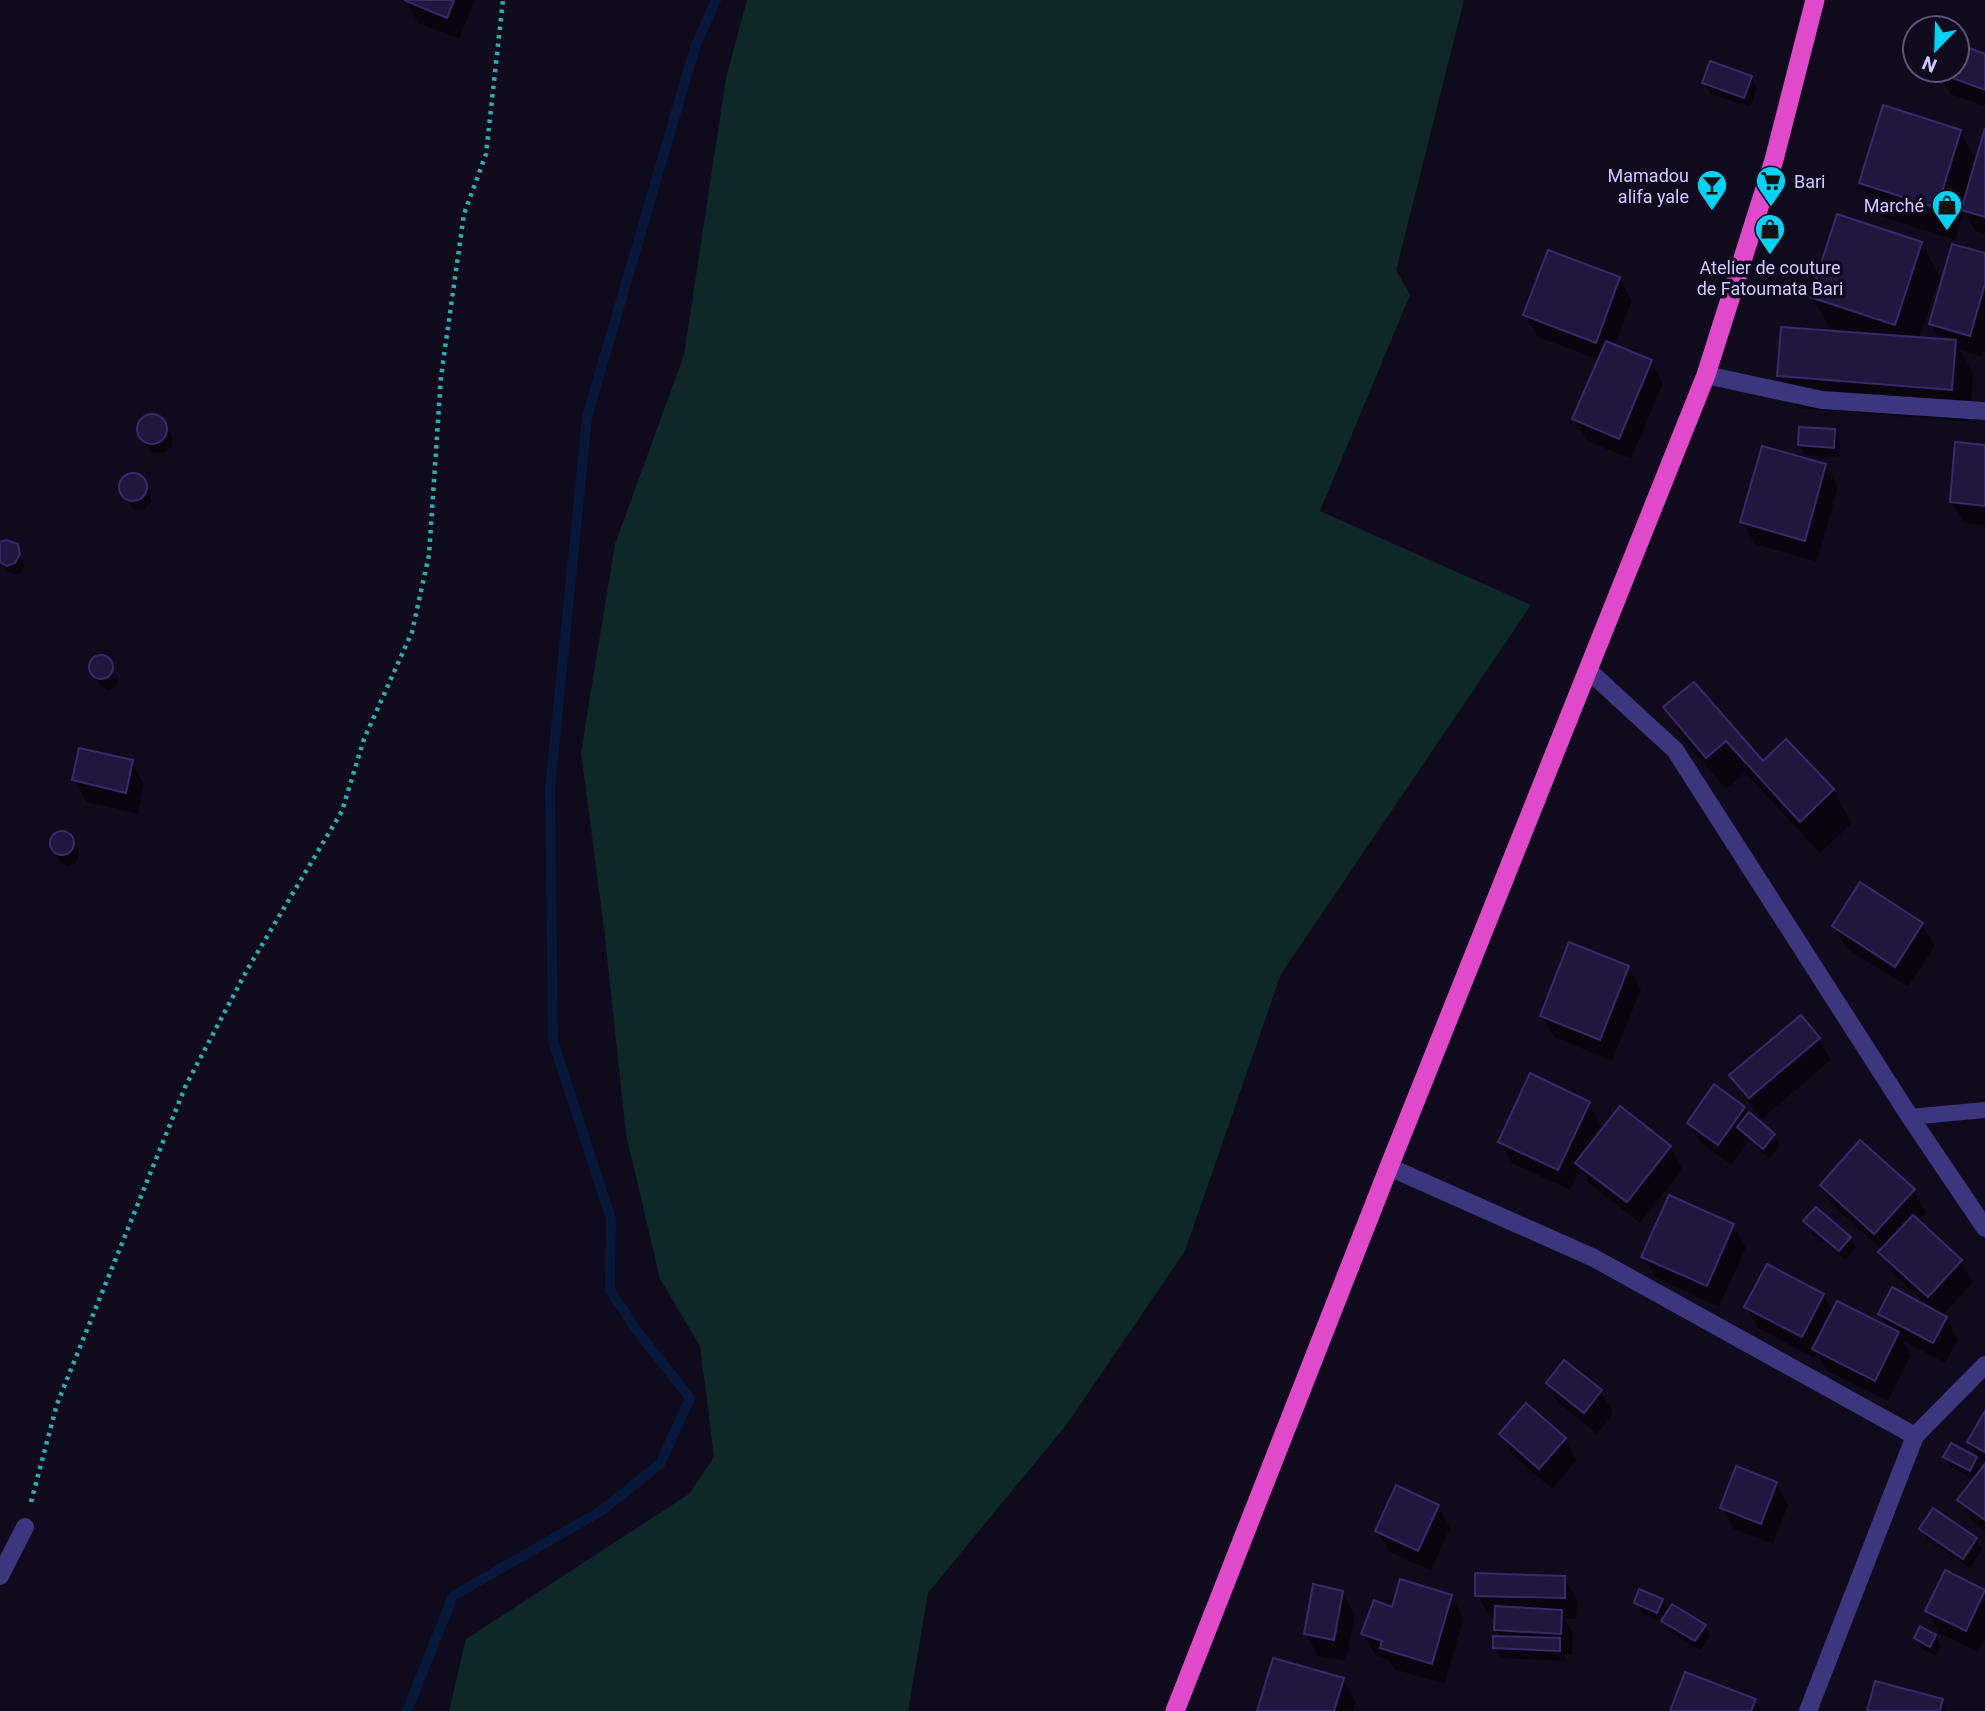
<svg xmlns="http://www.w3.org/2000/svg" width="1985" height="1711" viewBox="0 0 1985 1711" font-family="Roboto,sans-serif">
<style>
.green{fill:#0e2727}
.shadow{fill:#0007}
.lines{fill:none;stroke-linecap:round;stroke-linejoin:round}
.stream{stroke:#08183a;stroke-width:10}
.building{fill:#20173e;stroke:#38296b;stroke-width:2}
.path{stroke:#2bafac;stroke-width:4.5;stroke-dasharray:3.5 5;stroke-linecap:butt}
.service{stroke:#3b367d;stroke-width:16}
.minor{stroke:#3b367d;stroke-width:18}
.trunk{stroke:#e149cb;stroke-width:19}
.labels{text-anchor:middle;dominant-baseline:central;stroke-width:7;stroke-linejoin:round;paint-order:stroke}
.poi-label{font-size:18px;fill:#d0c8ff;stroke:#0f0b1d;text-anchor:end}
</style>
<rect width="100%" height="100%" fill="#0f0b1d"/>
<polygon class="green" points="747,0 1464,0 1396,270 1410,295 1320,511 1531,605 1281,974 1185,1251 1067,1424 928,1593 908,1711 449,1711 466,1639 689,1494 714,1457 700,1346 660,1279 626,1134 604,928 581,752 615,544 684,355 726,78"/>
<g class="shadow">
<polygon points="406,0 475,0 459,39 418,23"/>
<polygon points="1957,45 1985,56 1985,106 1950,94 1938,72 1938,70 1957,70"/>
<polygon points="1751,77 1757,88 1750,107 1710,94 1704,83"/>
<polygon points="1960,131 1977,161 1985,134 1985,234 1976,232 1964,211 1955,240 1879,216 1861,183"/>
<polygon points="1921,244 1940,276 1919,339 1941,341 1931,324 1985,255 1985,347 1982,357 1960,350 1973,374 1970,422 1798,408 1779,376 1832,332 1812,297"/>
<polygon points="1619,279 1632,301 1614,346 1651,362 1663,383 1631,459 1587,441 1574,419 1599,360 1538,337 1525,315"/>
<polygon points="147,416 158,416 172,435 172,446 164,453 150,452 140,434 139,424"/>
<polygon points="1834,431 1840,441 1839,458 1805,455 1800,445"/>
<polygon points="1985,446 1985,525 1964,523 1952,502"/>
<polygon points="1825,465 1838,487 1817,562 1755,544 1742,522"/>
<polygon points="138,475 151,494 151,502 144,510 135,510 121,492 121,482 127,476"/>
<polygon points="0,544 16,546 25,566 21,573 14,575 6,571 0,561"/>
<polygon points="100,656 110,660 114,667 111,667 114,678 117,677 116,669 116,671 118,680 115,688 108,690 100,685 93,674 90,666 93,659"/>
<polygon points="1694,684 1763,764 1786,741 1833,790 1852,823 1820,853 1745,773 1726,789 1684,740 1665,707"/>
<polygon points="131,762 144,784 138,814 86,802 74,780"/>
<polygon points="61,832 71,836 77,847 79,857 75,864 68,866 60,862 54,851 50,843 54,836"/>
<polygon points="1922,924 1935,946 1908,987 1846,948 1834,926"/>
<polygon points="1628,968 1641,989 1612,1061 1554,1037 1542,1016"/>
<polygon points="1801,1017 1819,1039 1831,1060 1762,1119 1744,1097 1731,1075"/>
<polygon points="1588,1103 1601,1125 1594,1139 1620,1109 1670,1147 1683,1169 1640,1223 1590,1184 1581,1168 1570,1190 1512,1163 1500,1142"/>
<polygon points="1744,1108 1749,1116 1774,1135 1780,1146 1769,1158 1749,1141 1731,1165 1702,1144 1689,1123"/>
<polygon points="1822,1186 1913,1190 1926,1212 1917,1222 1960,1261 1973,1282 1942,1316 1946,1318 1958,1340 1945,1363 1902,1340 1911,1355 1888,1401 1827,1371 1817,1353 1814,1358 1758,1328 1746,1307 1823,1295 1833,1312 1888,1328 1880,1313 1932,1309 1893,1274 1881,1252 1883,1250 1834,1207"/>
<polygon points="1805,1222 1850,1238 1856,1248 1845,1260 1811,1232"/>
<polygon points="1733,1226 1746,1247 1719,1307 1656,1278 1643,1257"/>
<polygon points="1548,1383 1601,1391 1613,1413 1597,1434 1560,1404"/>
<polygon points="1985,1415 1985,1466 1977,1461 1983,1470 1985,1467 1985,1531 1972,1521 1959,1500 1975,1480 1951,1467 1945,1457 1951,1445 1980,1461 1969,1442"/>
<polygon points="1501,1434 1565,1439 1577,1460 1552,1489 1514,1456"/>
<polygon points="1776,1483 1788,1505 1773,1544 1734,1529 1722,1508"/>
<polygon points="1438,1506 1450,1528 1431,1571 1390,1552 1377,1531"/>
<polygon points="1921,1529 1976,1539 1982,1549 1970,1568 1927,1540"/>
<polygon points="1946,1572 1985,1592 1985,1638 1978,1652 1939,1633 1927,1611"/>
<polygon points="1564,1578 1577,1599 1576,1619 1565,1619 1573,1633 1572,1655 1565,1654 1565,1661 1501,1658 1495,1648 1500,1638 1495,1629 1496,1617 1490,1617 1477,1595"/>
<polygon points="1342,1592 1355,1614 1346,1661 1318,1656 1306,1634"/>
<polygon points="1451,1596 1464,1618 1444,1684 1394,1669 1389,1660 1376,1656 1363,1634 1393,1609"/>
<polygon points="1662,1600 1669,1612 1704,1626 1710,1636 1701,1651 1669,1631 1664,1622 1642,1613 1636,1602"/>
<polygon points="1935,1636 1941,1646 1936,1656 1922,1649 1916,1638"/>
<polygon points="1343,1680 1356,1701 1353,1711 1259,1711"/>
<polygon points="1754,1700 1761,1711 1672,1711"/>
<polygon points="1941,1700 1948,1711 1869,1711"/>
</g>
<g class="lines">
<polyline class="stream" points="407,1711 453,1596 601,1511 660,1464 690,1398 637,1331 610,1290 611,1219 553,1041 550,789 587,417 695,47 716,0"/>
</g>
<g class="building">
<polygon points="404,0 454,0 447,18"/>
<polygon points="1957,43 1985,54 1985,90 1936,72 1937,70 1957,70"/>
<polygon points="1710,61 1752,76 1744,98 1702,83"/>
<polygon points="1883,105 1961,130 1937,208 1859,183"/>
<polygon points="1985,128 1985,217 1961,210"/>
<polygon points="1837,214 1922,242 1895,325 1810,297"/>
<polygon points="1952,244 1985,253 1985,284 1970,336 1929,324"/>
<polygon points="1548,250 1620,277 1596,343 1523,315"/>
<polygon points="1781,327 1956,340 1952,390 1777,376"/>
<polygon points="1606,341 1652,360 1619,439 1572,419"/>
<circle cx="152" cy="429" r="15"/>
<polygon points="1799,427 1835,429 1834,448 1798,445"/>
<polygon points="1955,442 1985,445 1985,506 1950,502"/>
<polygon points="1762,446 1826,464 1805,541 1740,522"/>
<circle cx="133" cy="487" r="14"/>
<polygon points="6,540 18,544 20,554 15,563 7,566 0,562 0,542"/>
<circle cx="101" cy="667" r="12"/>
<polygon points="1694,682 1763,761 1786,739 1834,789 1800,822 1726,741 1706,758 1663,707"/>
<polygon points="79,748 133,760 126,793 72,780"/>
<circle cx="62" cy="843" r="12"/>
<polygon points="1860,882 1923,923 1895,967 1832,926"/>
<polygon points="1569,942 1629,966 1600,1040 1540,1016"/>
<polygon points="1801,1015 1820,1038 1749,1098 1729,1075"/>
<polygon points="1530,1073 1590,1102 1558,1170 1498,1142"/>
<polygon points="1714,1084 1745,1107 1718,1145 1687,1123"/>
<polygon points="1620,1106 1671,1146 1627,1202 1575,1163"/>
<polygon points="1749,1112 1775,1134 1763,1149 1737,1127"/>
<polygon points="1860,1140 1915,1189 1874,1234 1820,1185"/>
<polygon points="1669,1195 1734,1224 1707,1286 1641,1257"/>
<polygon points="1816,1207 1851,1237 1839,1251 1803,1221"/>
<polygon points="1913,1215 1962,1260 1928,1297 1878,1252"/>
<polygon points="1767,1264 1824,1294 1802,1337 1744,1307"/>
<polygon points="1892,1287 1947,1317 1933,1343 1878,1314"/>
<polygon points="1837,1301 1899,1332 1875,1381 1812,1349"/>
<polygon points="1564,1360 1602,1390 1584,1413 1546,1383"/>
<polygon points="1526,1403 1566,1438 1539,1469 1499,1434"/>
<polygon points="1985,1411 1985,1452 1967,1442"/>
<polygon points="1951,1443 1977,1457 1970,1471 1943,1457"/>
<polygon points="1985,1464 1985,1520 1957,1500"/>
<polygon points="1736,1466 1777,1482 1761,1524 1720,1508"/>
<polygon points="1396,1485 1439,1505 1418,1551 1375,1531"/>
<polygon points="1933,1508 1977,1538 1963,1559 1919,1529"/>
<polygon points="1945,1570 1985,1590 1966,1631 1925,1611"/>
<polygon points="1475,1573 1565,1576 1565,1598 1475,1596"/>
<polygon points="1400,1579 1452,1595 1432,1664 1380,1648 1382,1641 1361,1634 1374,1600 1392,1607"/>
<polygon points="1313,1584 1343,1591 1334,1640 1304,1634"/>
<polygon points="1639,1589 1663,1599 1657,1613 1634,1603"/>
<polygon points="1672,1604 1706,1625 1695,1641 1661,1621"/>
<polygon points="1495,1606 1562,1610 1561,1634 1494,1630"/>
<polygon points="1920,1626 1936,1635 1930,1647 1914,1638"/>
<polygon points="1493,1636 1560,1638 1560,1651 1493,1648"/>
<polygon points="1273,1658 1344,1678 1334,1711 1257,1711"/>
<polygon points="1685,1672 1756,1699 1751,1711 1670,1711"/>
<polygon points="1875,1681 1943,1699 1940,1711 1867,1711"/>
</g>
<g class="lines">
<polyline class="path" points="31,1502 57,1404 186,1085 247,970 342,811 364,739 412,632 429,555 441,377 464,214 486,154 503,0"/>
<polyline class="service" points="1910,1117 1985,1110"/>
<g class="minor">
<polyline points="1706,375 1822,400 1985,411"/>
<polyline points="1588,670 1675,750 1910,1117 1985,1228"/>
<polyline points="1389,1167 1594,1258 1915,1436"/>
<polyline points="0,1576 25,1527"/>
<polyline points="1808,1711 1915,1436 1985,1365"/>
</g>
<polyline class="trunk" points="1175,1711 1389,1167 1706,375 1774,160 1815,0"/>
</g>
<defs>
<g id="supermarket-pin" transform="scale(1.575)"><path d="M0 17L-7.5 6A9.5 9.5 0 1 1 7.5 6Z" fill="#00d2f3" stroke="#0f0b1d"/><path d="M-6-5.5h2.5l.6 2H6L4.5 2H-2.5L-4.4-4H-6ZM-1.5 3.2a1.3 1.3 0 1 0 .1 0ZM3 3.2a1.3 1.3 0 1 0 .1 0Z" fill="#111"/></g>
<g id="bar-pin" transform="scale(1.575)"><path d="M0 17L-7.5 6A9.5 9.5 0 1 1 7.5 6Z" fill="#00d2f3" stroke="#0f0b1d"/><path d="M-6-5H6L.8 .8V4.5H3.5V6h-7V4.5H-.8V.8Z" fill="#111"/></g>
<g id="shop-pin" transform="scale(1.575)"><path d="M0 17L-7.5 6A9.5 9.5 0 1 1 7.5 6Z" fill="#00d2f3" stroke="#0f0b1d"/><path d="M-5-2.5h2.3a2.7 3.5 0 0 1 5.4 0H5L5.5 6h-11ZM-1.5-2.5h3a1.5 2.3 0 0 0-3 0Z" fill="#111"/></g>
</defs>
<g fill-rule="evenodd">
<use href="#supermarket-pin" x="1771" y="181"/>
<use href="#bar-pin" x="1712" y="185"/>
<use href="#shop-pin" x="1947" y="205"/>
<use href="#shop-pin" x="1770" y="229"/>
</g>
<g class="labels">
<g class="poi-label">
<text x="1689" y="175">Mamadou<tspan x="1689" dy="21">alifa yale</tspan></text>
<text x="1794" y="181" text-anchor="start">Bari</text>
<text x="1924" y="205">Marché</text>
<text x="1770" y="267" text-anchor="middle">Atelier de couture<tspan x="1770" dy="21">de Fatoumata Bari</tspan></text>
</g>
</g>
<g transform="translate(1936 49) rotate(203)"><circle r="33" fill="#0f0b1d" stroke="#5c5777" stroke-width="2"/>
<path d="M0-5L12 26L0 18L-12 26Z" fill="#00d2f3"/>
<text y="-10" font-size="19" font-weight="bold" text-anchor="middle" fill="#d0c8ff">N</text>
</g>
</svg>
